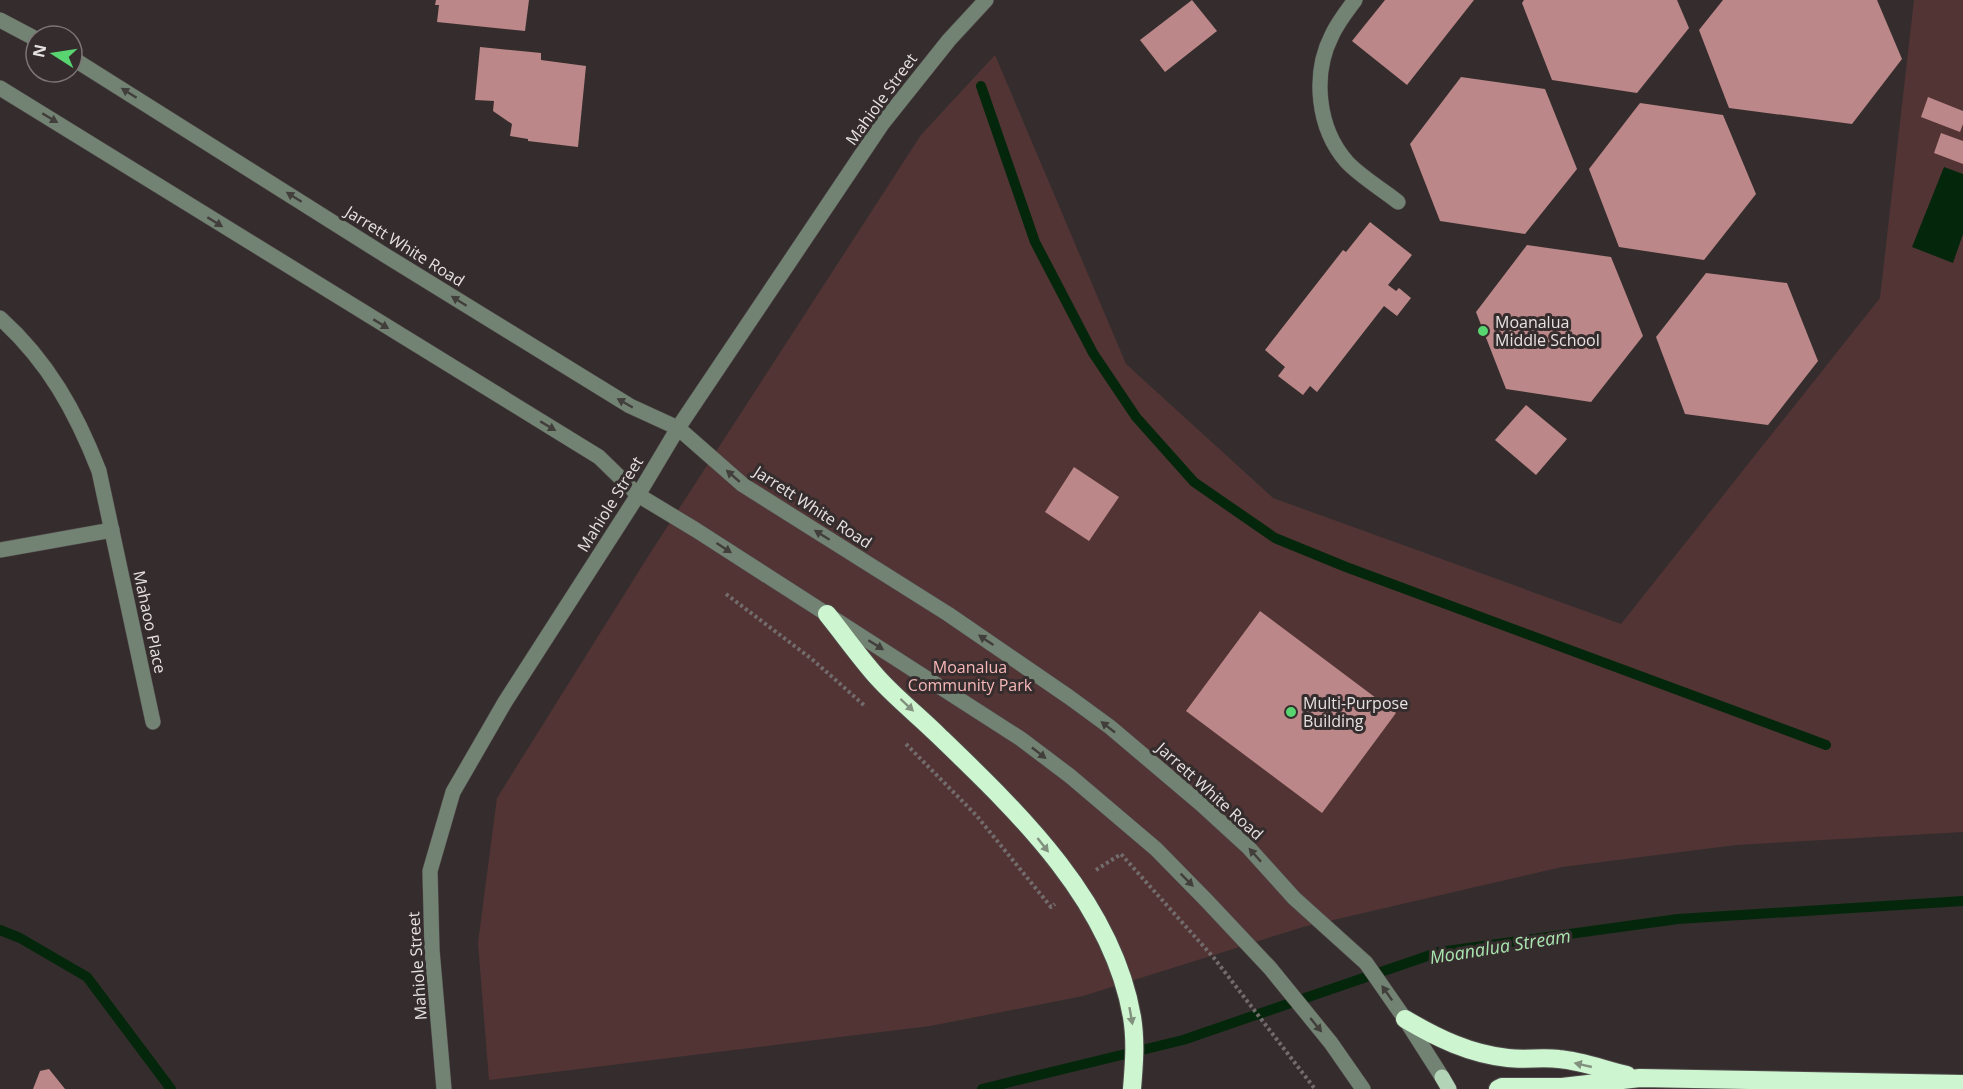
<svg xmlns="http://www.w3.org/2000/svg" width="1963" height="1089" viewBox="0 0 1963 1089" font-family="'Open Sans',sans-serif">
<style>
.green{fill:#533435}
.water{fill:#04270b}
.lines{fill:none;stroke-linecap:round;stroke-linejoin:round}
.stream{stroke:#04270b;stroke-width:10}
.building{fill:#bc8788}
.minor-casing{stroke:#514a4a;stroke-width:16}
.major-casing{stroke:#514a4a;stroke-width:16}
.highway-casing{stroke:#514a4a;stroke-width:20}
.path{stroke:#736c6c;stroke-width:4;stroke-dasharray:3 3;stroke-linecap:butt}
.minor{stroke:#728273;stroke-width:15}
.major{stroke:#b3d4b6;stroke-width:15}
.highway{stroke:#cdf5d0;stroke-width:18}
.oneway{fill:#413e3b}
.oneway2{fill:#81917e}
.poi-dot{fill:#58d570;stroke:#352d2d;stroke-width:2}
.labels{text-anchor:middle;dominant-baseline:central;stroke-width:6;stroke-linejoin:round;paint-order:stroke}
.street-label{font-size:16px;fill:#e7e2e2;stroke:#352d2d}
.poi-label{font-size:16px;fill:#e7e2e2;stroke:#352d2d;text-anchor:start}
.park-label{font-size:16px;fill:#f8b7b8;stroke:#352d2d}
.water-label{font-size:18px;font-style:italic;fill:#aae5b0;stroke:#352d2d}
</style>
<rect width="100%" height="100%" fill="#352d2d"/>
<polygon class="green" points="1914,0 1963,0 1963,832 1736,845 1562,867 1303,927 1083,996 930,1026 489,1080 478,943 497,798 649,555 921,135 995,55 1126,364 1273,498 1621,624 1880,298"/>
<polygon class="water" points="1944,167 1963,174 1963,234 1953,263 1912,247"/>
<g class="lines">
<g class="stream">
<polyline points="981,86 1035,242 1093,353 1136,417 1194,482 1275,538 1346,567 1826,745"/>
<polyline points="0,930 20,938 87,977 171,1089"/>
<polyline points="982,1089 1183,1040 1439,952 1678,919 1963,901"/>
</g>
</g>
<g class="building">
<polygon points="436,0 529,0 525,31 437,22 439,5 435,5"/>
<polygon points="1192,0 1217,31 1165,72 1140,40"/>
<polygon points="1385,0 1474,0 1407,85 1352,41"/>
<polygon points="1524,0 1677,0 1689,28 1637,93 1552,80 1522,3"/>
<polygon points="1723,0 1877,0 1902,59 1852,124 1729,108 1699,30"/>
<polygon points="480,47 541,53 541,60 586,66 578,147 528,141 528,139 510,136 512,124 493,111 494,101 475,100"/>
<polygon points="1461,77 1545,89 1577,169 1525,234 1440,221 1410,144"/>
<polygon points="1928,97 1963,111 1963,124 1960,132 1921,117"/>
<polygon points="1640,103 1723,115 1756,194 1704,260 1619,247 1589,169"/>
<polygon points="1941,133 1963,141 1963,164 1934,153"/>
<polygon points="1370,222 1412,255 1388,285 1396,291 1399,288 1411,298 1397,316 1384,306 1317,392 1310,386 1303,395 1278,376 1285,367 1265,350 1343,250 1346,252"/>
<polygon points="1527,245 1611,257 1643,336 1591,402 1506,389 1476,312"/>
<polygon points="1706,273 1787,283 1818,361 1768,425 1685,414 1656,337"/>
<polygon points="1526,405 1567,439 1536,475 1495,440"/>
<polygon points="1074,467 1119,497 1089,541 1045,512"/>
<polygon points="1260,611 1396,713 1322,813 1186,711"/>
<polygon points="49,1069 65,1089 33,1089 40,1071"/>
</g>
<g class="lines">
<g class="minor-casing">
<g id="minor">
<path d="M 1355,0 C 1347,11 1338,22 1332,35 C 1312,74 1317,128 1347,162 C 1361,177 1382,189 1398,202"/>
<polyline points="0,20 36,39"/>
<polyline points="72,58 388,257 630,406 678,428 743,485 948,614 1069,697 1110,727 1201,804 1248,847 1294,898 1366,963 1405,1019 1442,1077"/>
<polyline points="0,88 599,457 638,495 696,530 1021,739 1070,776 1156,849 1207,901 1270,968 1331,1043 1363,1089"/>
<path d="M 0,318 C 48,361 76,412 99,471 L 153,722"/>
<polyline points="0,550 112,530"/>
<polyline points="444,1089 432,950 430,871 453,792 505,702 638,495 678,428 882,124 949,40 986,0"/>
</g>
</g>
<g class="major-casing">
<polyline id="major" points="1442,1077 1449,1089"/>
</g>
<g class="highway-casing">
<g id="highway">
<path d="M 827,614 C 844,635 860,658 878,678 C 897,699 920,717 940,737 C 1020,814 1112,902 1132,1017 C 1136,1041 1134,1065 1132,1089"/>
<path d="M 1405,1019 C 1437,1038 1470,1054 1508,1058 C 1525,1060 1542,1057 1559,1059 C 1582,1061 1605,1070 1627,1075"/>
<polyline points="1498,1089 1502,1087 1562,1087 1640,1078 1963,1084"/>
</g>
</g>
<g class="path">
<polyline points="726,594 813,660 865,706"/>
<polyline points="906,744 976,815 1051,907 1055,904"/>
<polyline points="1096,870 1121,854 1214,958 1315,1089"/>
</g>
<use href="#minor" class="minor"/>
<use href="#major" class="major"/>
<use href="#highway" class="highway"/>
</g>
<defs><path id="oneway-solid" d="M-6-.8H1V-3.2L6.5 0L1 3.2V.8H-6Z" transform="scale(1.5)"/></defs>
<g class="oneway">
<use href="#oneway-solid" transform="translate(129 93) rotate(-148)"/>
<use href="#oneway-solid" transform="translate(50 118) rotate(31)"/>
<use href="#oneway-solid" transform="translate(294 197) rotate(-148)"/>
<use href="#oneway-solid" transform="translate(215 222) rotate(32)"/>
<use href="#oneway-solid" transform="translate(459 301) rotate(-148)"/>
<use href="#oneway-solid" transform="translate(381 324) rotate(31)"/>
<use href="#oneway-solid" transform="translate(625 403) rotate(-150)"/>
<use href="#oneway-solid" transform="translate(548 426) rotate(31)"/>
<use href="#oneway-solid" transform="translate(733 476) rotate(-139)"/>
<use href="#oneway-solid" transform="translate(822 535) rotate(-148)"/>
<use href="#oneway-solid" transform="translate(724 548) rotate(33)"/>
<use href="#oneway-solid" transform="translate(986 640) rotate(-146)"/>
<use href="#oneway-solid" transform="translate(876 645) rotate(32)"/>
<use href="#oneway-solid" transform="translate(1108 727) rotate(-142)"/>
<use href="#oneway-solid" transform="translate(1039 753) rotate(38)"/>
<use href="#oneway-solid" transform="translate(1255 855) rotate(-132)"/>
<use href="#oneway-solid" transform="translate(1187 880) rotate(45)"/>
<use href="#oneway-solid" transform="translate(1387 993) rotate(-125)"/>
<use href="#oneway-solid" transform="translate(1316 1025) rotate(51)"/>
</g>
<g class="oneway2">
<use href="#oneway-solid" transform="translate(907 705) rotate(43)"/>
<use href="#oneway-solid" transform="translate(1043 845) rotate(52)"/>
<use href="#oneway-solid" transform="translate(1131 1016) rotate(80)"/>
<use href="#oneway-solid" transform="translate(1583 1065) rotate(-167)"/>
</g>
<g class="poi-dot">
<circle cx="1483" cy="331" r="6"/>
<circle cx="1291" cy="712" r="6"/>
</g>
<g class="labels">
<g class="street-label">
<text transform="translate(881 99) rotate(-54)">Mahiole Street</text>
<text transform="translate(405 246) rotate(32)">Jarrett White Road</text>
<text transform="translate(610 504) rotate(-58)">Mahiole Street</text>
<text transform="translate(813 507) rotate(33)">Jarrett White Road</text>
<text transform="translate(150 622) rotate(78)">Mahaoo Place</text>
<text transform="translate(1210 791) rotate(42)">Jarrett White Road</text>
<text transform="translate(417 966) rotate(-94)">Mahiole Street</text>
</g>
<g class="poi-label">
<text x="1495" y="322">Moanalua<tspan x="1495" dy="18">Middle School</tspan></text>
<text x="1303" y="703">Multi-Purpose<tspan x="1303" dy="18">Building</tspan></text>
</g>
<g class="park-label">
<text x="970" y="667">Moanalua<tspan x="970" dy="18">Community Park</tspan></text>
</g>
<g class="water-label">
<text transform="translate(1500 946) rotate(-9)">Moanalua Stream</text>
</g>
</g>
<g transform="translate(54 54) rotate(282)"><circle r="28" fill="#352d2d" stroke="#7c7575" stroke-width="1.5"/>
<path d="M0-4.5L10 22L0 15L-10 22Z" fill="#58d570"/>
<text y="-9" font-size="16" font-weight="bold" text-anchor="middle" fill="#e7e2e2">N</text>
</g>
</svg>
